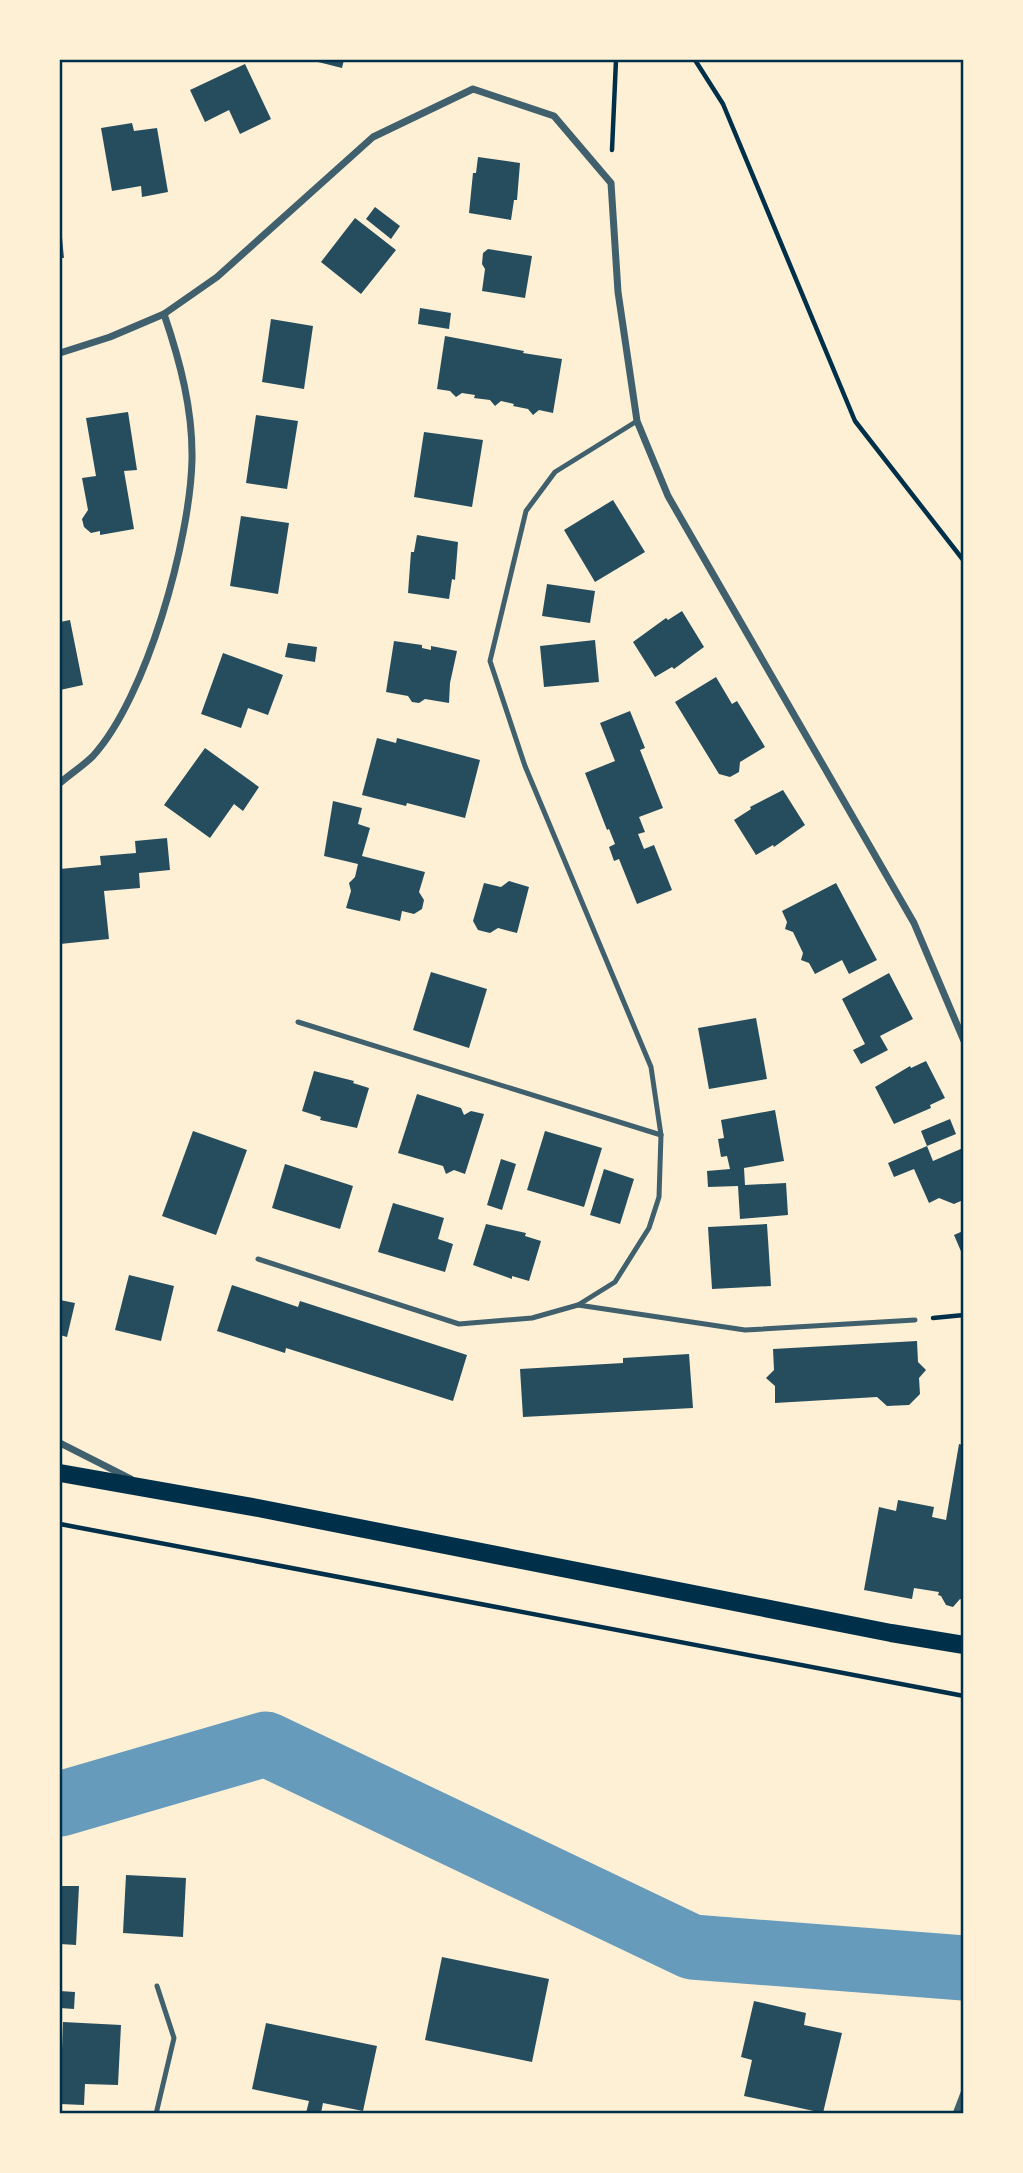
<svg xmlns="http://www.w3.org/2000/svg" width="1023" height="2173" viewBox="0 0 1023 2173" font-family="'Public Sans',sans-serif">
<style>
.lines{fill:none;stroke-linecap:round;stroke-linejoin:round}
.river{stroke:#669bbc;stroke-width:65}
.building{fill:#264d5e}
.path{stroke:#003049;stroke-width:4.5}
.service{stroke:#3f606c;stroke-width:5}
.minor{stroke:#3f606c;stroke-width:7}
.primary{stroke:#003049;stroke-width:18}
.neatline{fill:none;stroke:#003049;stroke-width:2.5}
</style>
<rect width="100%" height="100%" fill="#fdf0d5"/>
<g class="lines">
<polyline class="river" points="60,1804 266,1744 692,1947 964,1968"/>
</g>
<g class="building">
<polygon points="318,60 344,60 342,68 318,62"/>
<polygon points="245,64 271,119 240,134 229,110 205,122 190,90"/>
<polygon points="132,123 134,131 157,128 168,192 142,197 141,186 112,191 101,128"/>
<polygon points="478,157 520,163 517,200 514,200 511,220 469,213 473,173 476,173"/>
<polygon points="375,207 400,226 391,239 366,219"/>
<polygon points="355,218 396,250 361,294 321,262"/>
<polygon points="60,227 61,227 64,258 60,258"/>
<polygon points="488,249 532,256 525,298 482,291 485,269 482,264 483,253"/>
<polygon points="420,308 451,313 449,329 418,324"/>
<polygon points="271,319 313,326 304,389 262,382"/>
<polygon points="445,336 524,351 523,353 562,359 553,413 539,410 533,415 528,409 513,406 514,404 501,401 495,406 490,400 474,398 475,395 462,393 456,397 450,391 437,389"/>
<polygon points="128,412 137,470 124,471 134,529 100,535 100,531 91,533 84,527 82,519 88,510 82,478 96,476 86,418"/>
<polygon points="256,415 298,421 287,489 246,483"/>
<polygon points="424,432 483,440 472,507 414,497"/>
<polygon points="613,500 645,552 595,582 564,530"/>
<polygon points="241,516 289,523 278,594 230,586"/>
<polygon points="417,535 458,542 455,580 452,579 449,599 408,593 411,552 414,552"/>
<polygon points="547,584 595,591 590,623 542,616"/>
<polygon points="682,611 704,647 674,669 672,667 655,677 633,642 666,618 668,620"/>
<polygon points="70,620 83,685 60,690 60,622"/>
<polygon points="595,640 599,682 544,687 540,646"/>
<polygon points="394,641 422,645 422,648 431,650 431,646 457,651 450,683 449,703 425,699 419,703 412,702 408,696 386,692"/>
<polygon points="288,643 317,647 315,662 285,657"/>
<polygon points="223,653 283,675 268,715 248,708 241,728 201,714"/>
<polygon points="716,677 732,704 737,701 765,747 740,762 739,772 730,777 719,774 675,702"/>
<polygon points="630,711 645,748 640,750 663,808 639,817 645,832 638,834 644,849 654,845 672,890 637,904 619,859 614,861 609,847 615,844 609,829 607,830 585,773 615,761 600,723"/>
<polygon points="377,738 396,743 397,738 480,760 465,818 407,803 406,806 362,795"/>
<polygon points="205,748 259,787 243,811 234,804 210,838 164,805"/>
<polygon points="783,790 805,825 774,847 773,845 756,855 734,820 751,809 750,807"/>
<polygon points="333,801 362,808 358,824 370,828 362,856 425,872 419,892 424,900 422,909 414,914 402,911 400,921 346,908 351,891 349,883 355,877 358,864 324,856"/>
<polygon points="167,838 170,870 139,873 140,888 104,891 109,939 60,944 60,869 101,865 100,856 136,853 135,841"/>
<polygon points="509,881 529,887 517,933 498,928 490,933 478,930 473,921 484,883 501,887"/>
<polygon points="836,883 877,960 849,974 842,960 815,974 809,963 801,960 803,953 793,932 785,929 787,922 782,911"/>
<polygon points="431,972 487,989 469,1048 413,1030"/>
<polygon points="889,973 913,1019 880,1036 888,1050 861,1064 853,1050 865,1044 842,999"/>
<polygon points="756,1018 767,1079 709,1089 698,1028"/>
<polygon points="926,1061 945,1098 930,1105 931,1108 894,1124 875,1087 910,1066 911,1068"/>
<polygon points="314,1071 354,1081 353,1083 369,1088 357,1128 320,1120 321,1117 302,1111"/>
<polygon points="417,1094 461,1108 464,1115 471,1111 484,1114 465,1174 454,1170 446,1174 443,1166 398,1153"/>
<polygon points="775,1110 784,1161 744,1168 745,1185 786,1183 788,1215 740,1219 738,1186 708,1187 707,1171 730,1169 727,1156 721,1157 718,1139 724,1138 721,1120"/>
<polygon points="950,1119 956,1134 927,1146 933,1161 963,1148 963,1200 954,1204 939,1198 929,1203 914,1169 894,1177 888,1163 927,1146 921,1131"/>
<polygon points="193,1131 247,1150 216,1235 162,1216"/>
<polygon points="545,1131 602,1148 584,1207 527,1190"/>
<polygon points="501,1159 516,1164 502,1210 487,1205"/>
<polygon points="285,1164 353,1186 340,1229 272,1208"/>
<polygon points="604,1169 634,1179 620,1224 590,1215"/>
<polygon points="393,1203 444,1218 438,1239 453,1244 445,1272 378,1252"/>
<polygon points="486,1224 526,1233 525,1236 541,1241 529,1281 512,1276 512,1279 473,1265"/>
<polygon points="767,1224 771,1286 712,1289 708,1227"/>
<polygon points="963,1231 963,1256 954,1235"/>
<polygon points="129,1275 174,1286 161,1341 115,1330"/>
<polygon points="232,1285 298,1307 300,1301 467,1355 453,1401 286,1348 285,1353 217,1331"/>
<polygon points="60,1300 75,1303 67,1337 60,1335"/>
<polygon points="917,1341 918,1362 926,1370 919,1378 920,1394 909,1405 887,1406 877,1397 775,1403 775,1386 766,1378 774,1370 773,1349"/>
<polygon points="689,1354 693,1408 523,1417 520,1369 623,1363 623,1358"/>
<polygon points="959,1444 963,1445 963,1600 960,1599 953,1607 946,1605 941,1596 938,1595 939,1592 914,1588 912,1599 864,1590 879,1507 896,1511 898,1500 934,1507 932,1517 946,1520"/>
<polygon points="126,1875 186,1878 183,1937 123,1933"/>
<polygon points="60,1886 79,1886 76,1945 60,1944"/>
<polygon points="442,1957 549,1979 532,2062 425,2040"/>
<polygon points="60,1991 75,1992 74,2009 60,2008"/>
<polygon points="754,2001 806,2013 804,2025 842,2033 823,2113 744,2096 752,2060 741,2057"/>
<polygon points="63,2022 121,2025 118,2085 85,2084 84,2105 60,2104"/>
<polygon points="266,2023 377,2046 363,2111 323,2103 321,2113 306,2113 309,2101 252,2089"/>
</g>
<g class="lines">
<g class="path">
<polyline points="695,60 723,104 855,421 964,561"/>
<polyline points="612,150 616,60"/>
<polyline points="933,1318 964,1315"/>
<polyline points="60,1524 964,1696"/>
</g>
<g class="service">
<polyline points="298,1022 661,1135"/>
<polyline points="258,1259 459,1324 532,1318 578,1305 615,1282 649,1228 659,1197 661,1135 651,1067 525,766 490,661 526,511 555,472 637,421"/>
<polyline points="578,1305 745,1330 915,1320"/>
<polyline points="156,2114 174,2038 157,1986"/>
</g>
<g class="minor">
<polyline points="60,353 110,337 164,314 217,277 373,137 473,89 554,116 611,183 618,292 637,421 668,496 914,923 964,1041"/>
<path d="M 60,783 C 70,774 83,766 93,756 C 147,697 190,540 192,460 C 193,410 180,361 164,314"/>
<polyline points="60,1443 131,1479"/>
<polyline points="956,2114 964,2093"/>
</g>
<polyline class="primary" points="60,1473 258,1508 891,1633 964,1645"/>
</g>
<rect width="1023" height="2173" fill="none" stroke="#fdf0d5" stroke-width="122"/>
<rect x="61" y="61" width="901" height="2051" class="neatline"/>
</svg>
